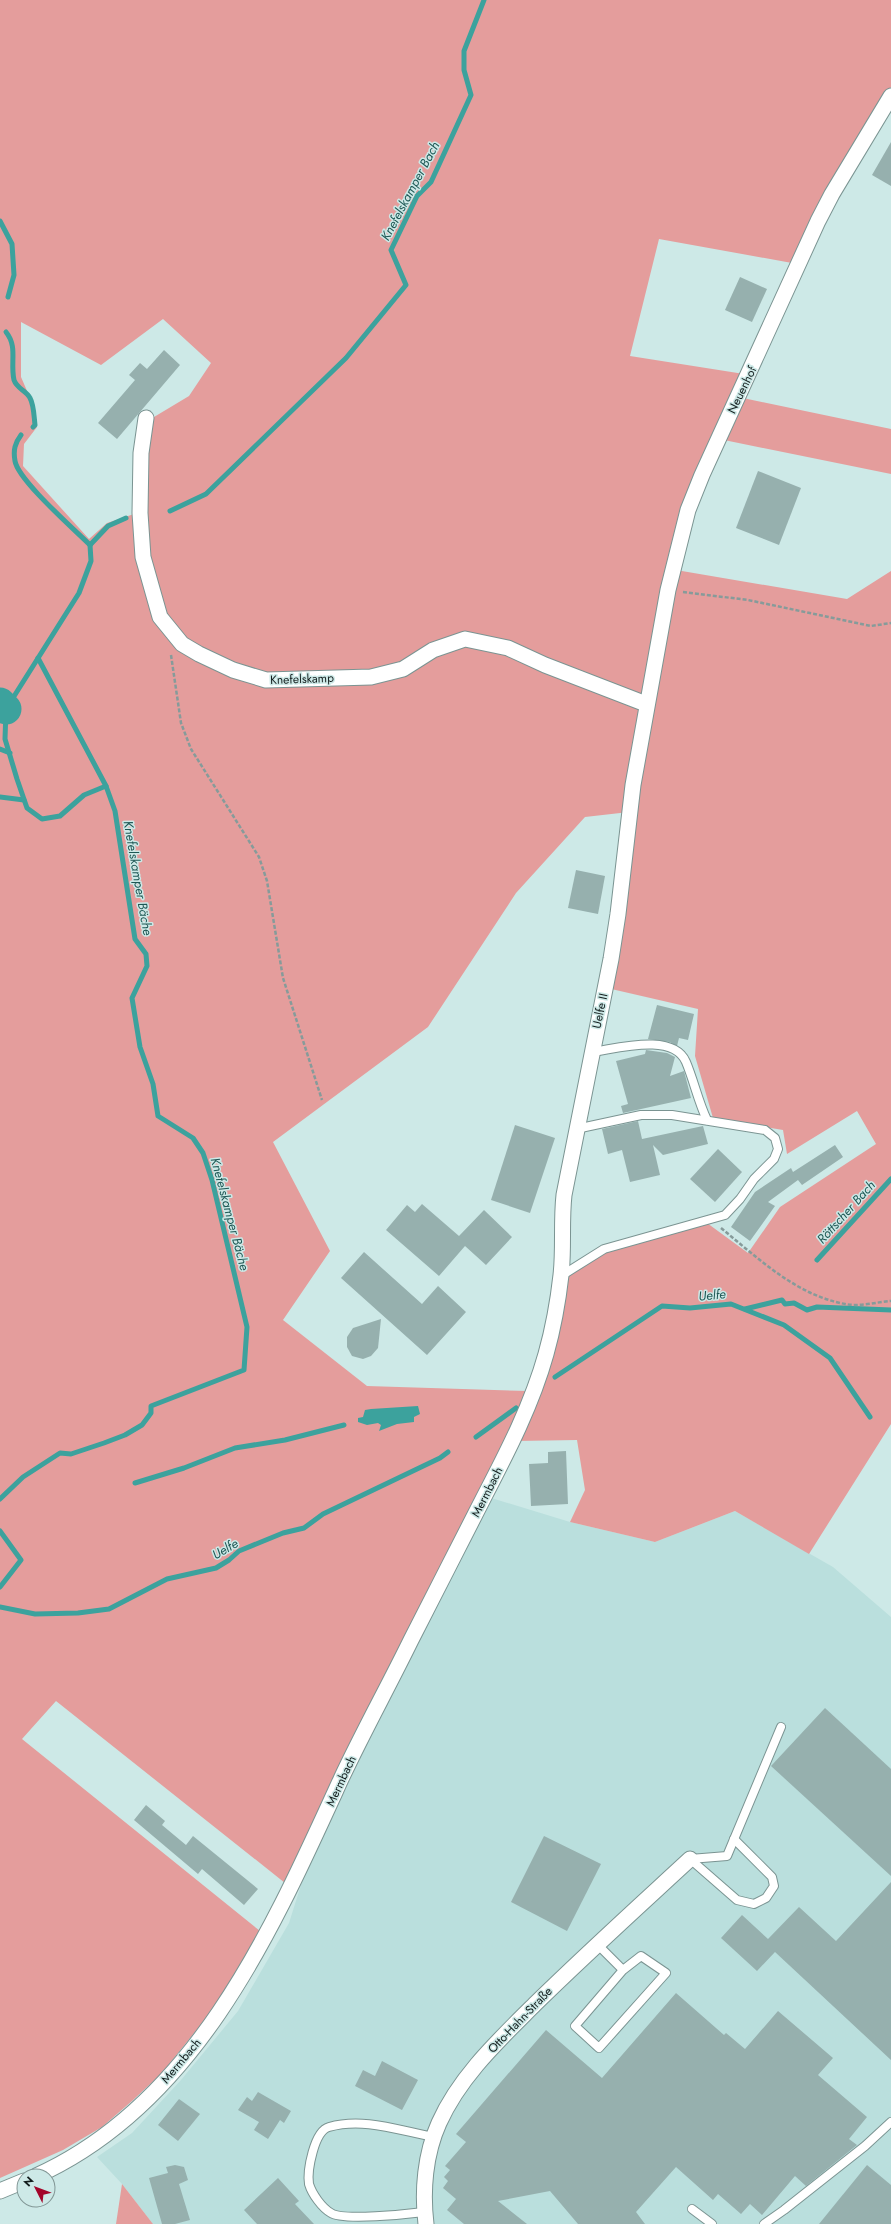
<svg xmlns="http://www.w3.org/2000/svg" width="891" height="2224" viewBox="0 0 891 2224" font-family="Jost,sans-serif">
<style>
.built{fill:#badfdd}
.green{fill:#e49d9c}
.water{fill:#3ca29d}
.lines{fill:none;stroke-linecap:round;stroke-linejoin:round}
.stream{stroke:#3ca29d;stroke-width:5}
.river{stroke:#3ca29d;stroke-width:31}
.building{fill:#96b0ae}
.lane-casing{stroke:#7b9492;stroke-width:10}
.street-casing{stroke:#7b9492;stroke-width:17}
.path{stroke:#869b9a;stroke-width:2.5;stroke-dasharray:4 2;stroke-linecap:butt}
.lane{stroke:#fff;stroke-width:8}
.street{stroke:#fff;stroke-width:15}
.labels{text-anchor:middle;dominant-baseline:central;stroke-width:3;stroke-linejoin:round;paint-order:stroke}
.street-label{font-size:12px;fill:#121c1c;stroke:#cde9e7}
.water-label{font-size:13px;font-style:italic;fill:#1e5754;stroke:#cde9e7}
</style>
<rect width="100%" height="100%" fill="#cde9e7"/>
<polygon class="built" points="488,1497 570,1522 655,1542 735,1511 833,1567 891,1617 891,2224 153,2224 122,2184 97,2157 132,2133 181,2080 238,2011 289,1923 312,1850"/>
<g class="green">
<path d="M 0,0 L 891,0 L 891,87 L 829,191 L 792,263 L 659,239 L 630,356 L 744,374 C 716,432 688,490 672,552 C 660,600 653,649 644,698 C 612,686 580,676 548,664 C 521,654 497,636 467,636 C 437,635 416,665 388,672 C 363,679 335,675 309,676 C 295,677 279,680 265,678 C 250,676 235,669 221,662 C 208,657 193,651 183,642 C 131,597 142,482 149,420 L 189,396 L 211,363 L 163,319 L 101,365 L 21,322 L 21,377 L 34,407 L 37,427 L 24,444 L 23,466 L 89,539 L 107,523 L 137,513 L 142,556 L 154,611 L 165,629 L 181,647 L 199,657 L 232,673 L 255,681 L 267,682 L 389,677 C 411,669 427,652 448,645 C 484,634 512,655 544,668 C 577,681 611,693 644,706 L 630,786 L 629,812 L 585,817 L 516,893 L 428,1027 L 273,1142 L 330,1251 L 283,1320 L 367,1386 L 528,1391 L 476,1505 L 285,1883 L 56,1701 L 22,1739 L 260,1931 L 215,2007 L 162,2073 L 132,2101 L 102,2127 L 63,2150 L 0,2178 Z"/>
<polygon points="743,398 891,429 891,474 724,440"/>
<polygon points="676,570 847,599 891,571 891,1424 809,1554 735,1511 655,1542 570,1522 585,1490 577,1440 515,1441 564,1278 606,1252 707,1223 748,1253 780,1207 876,1144 857,1111 787,1154 783,1130 713,1118 695,1056 698,1009 607,988"/>
<polygon points="122,2184 153,2224 116,2224"/>
</g>
<polygon class="water" points="418,1406 420,1414 414,1417 414,1422 397,1424 379,1431 381,1425 378,1423 367,1425 358,1422 358,1418 363,1417 365,1410 371,1409"/>
<g class="lines">
<g class="stream">
<polyline points="0,221 12,244 14,275 8,297"/>
<path d="M 6,332 C 18,347 10,362 14,380 C 17,389 26,390 30,398 C 34,405 34,417 35,425 L 33,427"/>
<path d="M 21,435 C 15,443 13,450 15,461 C 18,480 74,529 90,545"/>
<polyline points="170,511 206,494 346,358 406,285 391,250 417,196 431,182 471,95 464,70 464,51 484,0"/>
<polyline points="90,545 108,526 126,518"/>
<polyline points="38,658 106,786"/>
<polyline points="0,749 10,753"/>
<polyline points="0,797 24,800"/>
<polyline points="817,1260 891,1179"/>
<polyline points="745,1309 782,1300 785,1304 794,1303 807,1310 817,1307 891,1310"/>
<polyline points="555,1377 662,1306 690,1308 731,1304 784,1325 830,1358 870,1417"/>
<polyline points="476,1437 516,1408"/>
<polyline points="135,1483 184,1468 235,1448 285,1440 344,1425"/>
<polyline points="0,1499 23,1477 60,1453 71,1454 104,1443 125,1435 142,1425 151,1413 151,1406 244,1370 247,1327 212,1180 203,1153 193,1138 158,1116 153,1084 140,1047 132,998 147,966 146,954 135,939 115,811 106,786 84,795 60,816 42,819 27,808 17,779 5,739 6,709 79,593 91,561 90,545"/>
<polyline points="0,1531 21,1560 0,1587"/>
<polyline points="0,1607 35,1614 78,1613 109,1609 167,1579 216,1568 229,1560 239,1551 283,1533 304,1528 323,1514 440,1458 448,1452"/>
</g>
<polyline class="river" points="0,703 6,709"/>
</g>
<g class="building">
<polygon points="891,142 891,186 872,175"/>
<polygon points="740,277 767,289 752,322 725,310"/>
<polygon points="164,350 180,365 117,439 98,423 135,380 129,375 140,363 147,369"/>
<polygon points="758,471 801,488 779,545 736,528"/>
<polygon points="576,870 605,876 598,914 568,908"/>
<polygon points="657,1005 694,1014 688,1040 679,1038 677,1046 670,1042 648,1039"/>
<polygon points="646,1050 667,1053 675,1057 670,1076 684,1071 691,1098 623,1113 621,1106 628,1104 616,1061 645,1054"/>
<polygon points="638,1121 642,1139 703,1126 708,1144 663,1155 653,1145 660,1175 630,1182 622,1150 608,1154 602,1129"/>
<polygon points="515,1125 555,1138 530,1213 491,1200"/>
<polygon points="835,1145 843,1157 802,1185 798,1180 768,1202 775,1206 750,1241 731,1227 755,1192 791,1168 793,1172"/>
<polygon points="718,1149 742,1172 715,1202 690,1179"/>
<polygon points="422,1204 459,1236 484,1210 512,1237 486,1265 465,1246 439,1276 386,1230 407,1205 415,1212"/>
<polygon points="364,1252 422,1304 438,1286 466,1312 427,1355 341,1278"/>
<polygon points="381,1319 378,1348 371,1356 363,1359 352,1356 347,1347 347,1337 353,1328"/>
<polygon points="566,1451 568,1504 531,1506 529,1464 548,1463 548,1452"/>
<polygon points="825,1708 891,1769 891,1876 771,1766"/>
<polygon points="146,1805 165,1821 162,1825 186,1845 193,1836 258,1889 244,1905 202,1869 198,1874 134,1820"/>
<polygon points="544,1836 601,1864 567,1931 511,1902"/>
<polygon points="891,1882 891,2060 775,1952 757,1971 721,1938 742,1915 768,1939 799,1907 836,1941"/>
<polygon points="676,1993 724,2035 726,2033 745,2049 778,2011 833,2058 818,2075 867,2117 849,2139 857,2145 806,2186 795,2176 762,2215 750,2204 741,2214 718,2194 713,2200 676,2167 636,2212 645,2224 578,2224 550,2191 498,2201 527,2224 464,2224 447,2210 456,2199 443,2188 448,2181 444,2177 450,2170 445,2166 466,2142 456,2134 546,2030 602,2078"/>
<polygon points="382,2061 418,2080 402,2110 355,2086 363,2070 375,2076"/>
<polygon points="258,2092 291,2111 284,2123 280,2120 268,2139 254,2130 259,2122 238,2110 247,2097 252,2101"/>
<polygon points="179,2099 200,2114 178,2141 158,2125"/>
<polygon points="175,2165 184,2167 188,2180 179,2184 190,2220 175,2224 162,2224 149,2178 168,2173 166,2167"/>
<polygon points="867,2165 891,2185 891,2224 819,2224"/>
<polygon points="278,2178 299,2201 295,2204 314,2224 257,2224 244,2210"/>
</g>
<g class="lines">
<g class="lane-casing">
<g id="lane">
<path d="M 591,1052 C 616,1049 673,1032 686,1062 C 694,1081 698,1101 707,1120"/>
<polyline points="561,1276 604,1249 725,1215 740,1199 754,1179 774,1159 778,1149 775,1138 765,1130 672,1115 641,1115 576,1129"/>
<polyline points="690,1859 727,1856 781,1727"/>
<polyline points="690,1859 737,1900 754,1904 766,1898 774,1886 772,1877 734,1839"/>
<polyline points="597,1944 623,1970 641,1956 666,1973 599,2048 575,2026 623,1970"/>
<polyline points="692,2209 712,2224"/>
<path d="M 424,2212 C 408,2214 342,2221 331,2213 C 322,2208 312,2194 309,2184 C 307,2171 314,2131 329,2127 C 364,2117 400,2131 434,2137"/>
<polyline points="764,2224 784,2210 865,2146 891,2122"/>
</g>
</g>
<g class="street-casing">
<g id="street">
<polyline points="146,418 141,453 140,513 143,557 160,617 182,644 199,654 233,670 266,680 371,677 403,669 433,650 465,639 508,648 545,665 646,704"/>
<path d="M 36,2176 C 196,2104 272,1930 341,1779 C 363,1732 388,1687 411,1640 C 435,1592 460,1545 484,1497 C 508,1451 532,1404 546,1354 C 553,1329 558,1302 561,1275 C 564,1249 561,1222 564,1195 L 611,959 L 618,914 L 633,785 L 668,590 L 688,510 L 702,475 L 818,221 L 832,194 L 891,96"/>
<polyline points="0,2191 24,2181"/>
<path d="M 426,2224 C 422,2191 425,2154 439,2123 C 460,2076 499,2040 535,2004 C 586,1954 638,1907 690,1859"/>
</g>
</g>
<g class="path">
<polyline points="683,592 748,600 871,626 891,623"/>
<polyline points="171,655 181,723 191,749 259,857 267,881 283,978 322,1100"/>
<path d="M 721,1228 C 759,1259 796,1295 845,1304 C 859,1307 877,1302 891,1301"/>
</g>
<use href="#lane" class="lane"/>
<use href="#street" class="street"/>
</g>
<g class="labels">
<g class="street-label">
<text transform="translate(742 390) rotate(-64)">Neuenhof</text>
<text transform="translate(302 679) rotate(-2)">Knefelskamp</text>
<text transform="translate(600 1011) rotate(-78)">Uelfe II</text>
<text transform="translate(487 1492) rotate(-63)">Mermbach</text>
<text transform="translate(341 1781) rotate(-65)">Mermbach</text>
<text transform="translate(520 2020) rotate(-46)">Otto-Hahn-Straße</text>
<text transform="translate(181 2061) rotate(-50)">Mermbach</text>
</g>
<g class="water-label">
<text transform="translate(410 191) rotate(-62)">Knefelskamper Bach</text>
<text transform="translate(138 878) rotate(80)">Knefelskamper Bäche</text>
<text transform="translate(846 1212) rotate(-48)">Röttscher Bach</text>
<text transform="translate(230 1214) rotate(75)">Knefelskamper Bäche</text>
<text transform="translate(712 1295) rotate(-5)">Uelfe</text>
<text transform="translate(225 1549) rotate(-30)">Uelfe</text>
</g>
</g>
<g transform="translate(36 2188) rotate(312)"><circle r="19" fill="#cde9e7" stroke="#829796"/>
<path d="M0-3L7 15L0 10L-7 15Z" fill="#a3052a"/>
<text y="-6" font-size="11" font-weight="bold" text-anchor="middle" fill="#121c1c">N</text>
</g>
</svg>
